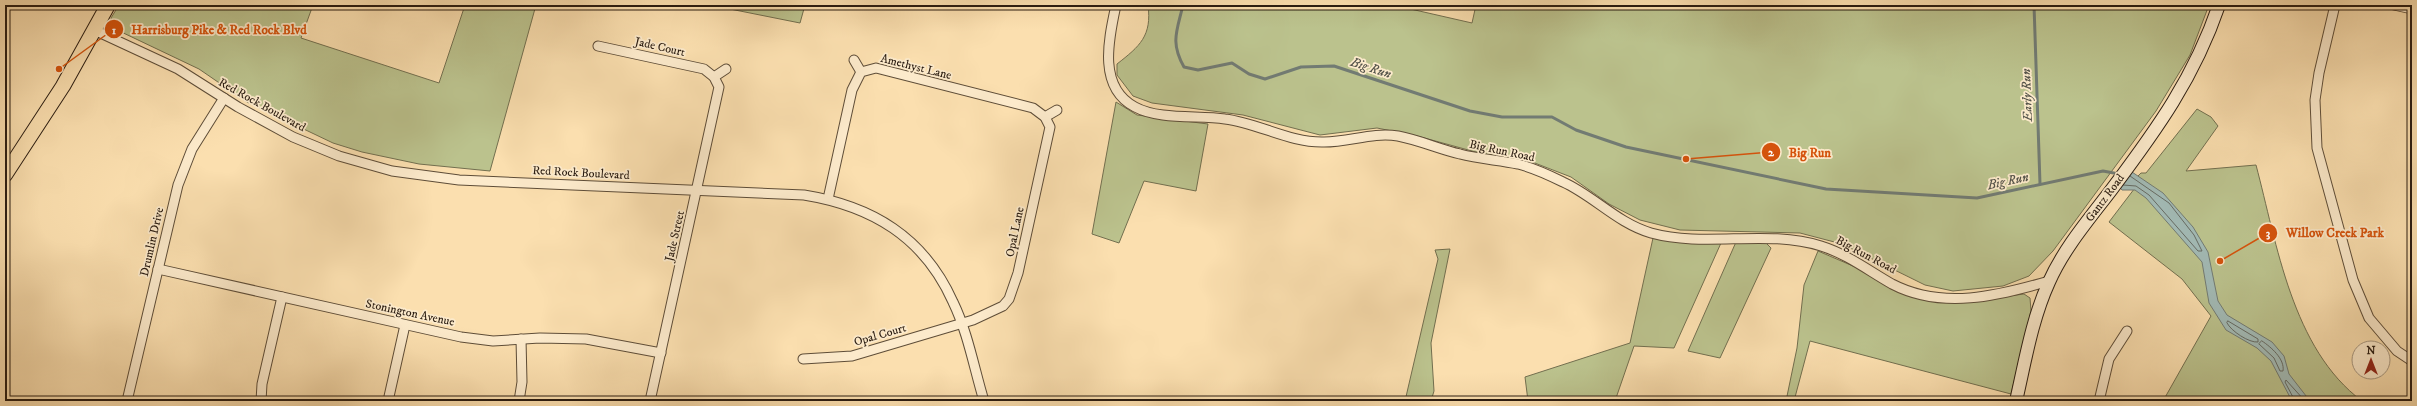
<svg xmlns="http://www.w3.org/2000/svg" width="2417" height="406" viewBox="0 0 2417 406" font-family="'IM FELL DW Pica',serif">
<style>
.green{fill:#bbc28d;stroke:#726f4f}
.water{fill:#a2bab5;stroke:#727b73}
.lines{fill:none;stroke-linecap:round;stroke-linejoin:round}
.shore{stroke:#666b63;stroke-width:1}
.stream{stroke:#727b73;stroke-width:3}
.minor-casing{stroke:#5e4d38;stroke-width:11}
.secondary-casing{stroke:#2a1c11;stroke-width:14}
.primary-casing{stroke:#2a1c11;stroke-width:16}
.minor{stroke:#fceacb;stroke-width:9}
.secondary{stroke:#fceacb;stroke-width:12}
.primary{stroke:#fbdfaf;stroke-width:14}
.labels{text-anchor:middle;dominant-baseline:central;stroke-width:3.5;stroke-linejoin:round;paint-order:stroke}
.street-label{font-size:12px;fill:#2a1c11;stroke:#fceacb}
.water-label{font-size:13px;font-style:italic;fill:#54534a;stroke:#fceacb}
.leader{fill:none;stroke:#d5530c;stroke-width:1.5}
.callout-dot{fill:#d5530c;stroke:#fceacb;stroke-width:1.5}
.mark-label{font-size:12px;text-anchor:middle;font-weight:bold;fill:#fff}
.callout-label{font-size:13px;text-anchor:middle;font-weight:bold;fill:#d5530c;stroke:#fceacb;stroke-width:3.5;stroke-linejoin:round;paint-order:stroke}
</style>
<rect width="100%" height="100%" fill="#fbdfaf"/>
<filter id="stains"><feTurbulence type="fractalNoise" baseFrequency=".005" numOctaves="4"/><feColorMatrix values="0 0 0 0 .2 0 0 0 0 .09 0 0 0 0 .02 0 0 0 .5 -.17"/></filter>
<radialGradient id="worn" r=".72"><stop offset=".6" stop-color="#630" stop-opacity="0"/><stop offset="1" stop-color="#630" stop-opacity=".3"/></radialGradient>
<g class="green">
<polygon points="119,5 313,5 301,38 439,83 465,5 536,5 490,171 419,164 362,152 333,143 247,102 199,69 115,29 111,18"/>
<polygon points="710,5 805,5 800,23"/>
<path d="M 1148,5 L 1393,5 L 1472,23 L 1476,5 L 2209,5 L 2190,55 L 2156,111 L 2053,251 L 2029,276 L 2003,286 L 1953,291 L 1925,285 L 1842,244 L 1800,233 L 1680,230 L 1640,220 L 1609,204 L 1571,177 L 1527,160 L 1483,154 L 1417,136 L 1377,128 L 1320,135 L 1243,115 L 1152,103 L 1133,96 L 1117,75 L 1117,64 C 1140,46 1152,36 1148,5 Z"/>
<polygon points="1116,102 1137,115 1208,124 1196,191 1144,181 1119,243 1092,234"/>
<path d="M 2197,109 L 2211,117 L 2218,126 L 2186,171 L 2256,165 C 2277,244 2292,349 2362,401 L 2163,401 L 2211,316 L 2182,279 L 2109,222 L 2141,180 L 2138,176 L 2141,173 L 2146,173 Z"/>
<polygon points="1653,238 1721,243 1674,348 1634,346 1615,401 1528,401 1525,377 1630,343"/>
<polygon points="1736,242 1766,243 1771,248 1720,358 1688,351"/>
<polygon points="1450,249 1431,343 1434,391 1431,401 1405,401 1438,259 1435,250"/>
<polygon points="1818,251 1923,296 1964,302 2024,294 2030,298 2031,311 2011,394 1810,341 1794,401 1786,401 1797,348 1804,285"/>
</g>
<polygon class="water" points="2129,170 2163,193 2193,227 2208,252 2218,301 2227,315 2272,342 2284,356 2289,374 2310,401 2292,401 2271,361 2257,348 2226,330 2209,303 2202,262 2146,198 2135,190 2122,190 2117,184"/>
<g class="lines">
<g class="shore">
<polyline points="2123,185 2136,186 2149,195 2198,251 2202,251 2194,235 2169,203 2130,176"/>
<path d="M 2228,321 L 2258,339 L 2258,342 C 2249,343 2231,331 2227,323 Z"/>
<path d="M 2262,341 C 2271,347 2285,359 2283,371 L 2280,371 L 2274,358 L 2259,344 Z"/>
<polyline points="2295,401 2285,382 2286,380 2305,401"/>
</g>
<g class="stream">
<path d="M 1183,5 C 1177,31 1170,42 1184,67 L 1198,70 L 1232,63 L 1249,74 L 1265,79 L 1301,67 L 1334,66 L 1470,111 L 1502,117 L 1552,117 L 1576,130 L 1626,147 L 1826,189 L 1977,198 L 2103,171 L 2119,174"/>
<polyline points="2034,5 2040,184"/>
</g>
<g class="minor-casing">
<g id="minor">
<path d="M 1116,5 C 1109,38 1097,87 1135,107 C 1159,120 1198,115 1225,119 C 1258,123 1290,143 1324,142 C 1350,142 1372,132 1398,136 C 1419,140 1439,149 1460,154 C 1479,159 1499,160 1518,164 C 1534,168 1549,175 1563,182 C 1594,196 1617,223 1651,233 C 1706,248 1766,229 1821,246 C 1847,254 1869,271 1892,284 C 1942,310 1998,296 2049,281"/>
<polyline points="2335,5 2319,73 2315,100 2317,148 2353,280 2369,318 2397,351 2412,361"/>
<polyline points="2394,5 2412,9"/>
<path d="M 94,30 L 178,69 L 238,107 L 293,137 L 339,156 L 392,171 L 459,180 L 804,195 C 872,206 924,237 953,302 C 968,333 974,368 984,401"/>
<polyline points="598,46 704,69 714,77 719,87 650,401"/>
<polyline points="854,60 861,72"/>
<polyline points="714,77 726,69"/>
<polyline points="1045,117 1057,110"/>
<polyline points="158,269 461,337 493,341 540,338 586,339 661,353"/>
<polyline points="803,359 852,356 973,320 1003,306 1009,299 1018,273 1050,127 1045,117 1033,108 876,68 861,72 852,90 828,199"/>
<polyline points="127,401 178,185 192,149 224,98"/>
<polyline points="261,401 262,384 282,297"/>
<polyline points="388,401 405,325"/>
<polyline points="519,401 522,382 521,339"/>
<polyline points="2099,401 2109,359 2127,331"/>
</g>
</g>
<g class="secondary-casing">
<path id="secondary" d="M 2016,401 C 2025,362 2032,319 2049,282 C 2064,248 2090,218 2112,189 C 2157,129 2194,78 2219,5"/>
</g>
<g class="primary-casing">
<polyline id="primary" points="5,175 63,86 108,5"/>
</g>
<use href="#minor" class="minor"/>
<use href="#secondary" class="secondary"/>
<use href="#primary" class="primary"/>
</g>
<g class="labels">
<g class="street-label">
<text transform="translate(660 47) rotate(13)">Jade Court</text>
<text transform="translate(916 67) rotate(14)">Amethyst Lane</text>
<text transform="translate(262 105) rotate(29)">Red Rock Boulevard</text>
<text transform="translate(1502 151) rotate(12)">Big Run Road</text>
<text transform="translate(581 173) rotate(3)">Red Rock Boulevard</text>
<text transform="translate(2105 198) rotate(-53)">Gantz Road</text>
<text transform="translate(1015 232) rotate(-78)">Opal Lane</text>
<text transform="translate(675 236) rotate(-77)">Jade Street</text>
<text transform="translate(152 242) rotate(-77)">Drumlin Drive</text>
<text transform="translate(1866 255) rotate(28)">Big Run Road</text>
<text transform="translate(410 313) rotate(12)">Stonington Avenue</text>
<text transform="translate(880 335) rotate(-16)">Opal Court</text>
</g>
<g class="water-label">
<text transform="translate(1371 68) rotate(18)">Big Run</text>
<text transform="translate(2027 95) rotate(-92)">Early Run</text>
<text transform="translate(2008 181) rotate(-12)">Big Run</text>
</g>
</g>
<path class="leader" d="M59 69L114 29M1686 159L1771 152M2220 261L2268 233"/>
<g class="callout-dot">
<circle cx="59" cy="69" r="4"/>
<circle cx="1686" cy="159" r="4"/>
<circle cx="2220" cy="261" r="4"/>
<circle cx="114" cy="29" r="10"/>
<circle cx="1771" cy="152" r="10"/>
<circle cx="2268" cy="233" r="10"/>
</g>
<g class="mark-label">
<text x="114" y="34">1</text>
<text x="1771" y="156">2</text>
<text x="2268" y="237">3</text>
</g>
<g class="callout-label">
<text x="219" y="34">Harrisburg Pike &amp; Red Rock Blvd</text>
<text x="1810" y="157">Big Run</text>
<text x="2335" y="237">Willow Creek Park</text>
</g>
<rect width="2417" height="406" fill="none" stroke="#fbdfaf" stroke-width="20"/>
<rect x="6" y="6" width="2405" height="394" fill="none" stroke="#2a1c11" stroke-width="2"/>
<rect x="10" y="10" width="2397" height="386" fill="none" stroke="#2a1c11"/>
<g transform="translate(2371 360)"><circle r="19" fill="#fceacb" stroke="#a89881"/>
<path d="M0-3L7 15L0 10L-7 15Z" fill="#8f2418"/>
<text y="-6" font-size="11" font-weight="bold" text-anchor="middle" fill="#2a1c11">N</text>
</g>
<rect width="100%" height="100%" filter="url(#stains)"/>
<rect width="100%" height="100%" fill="url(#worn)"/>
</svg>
